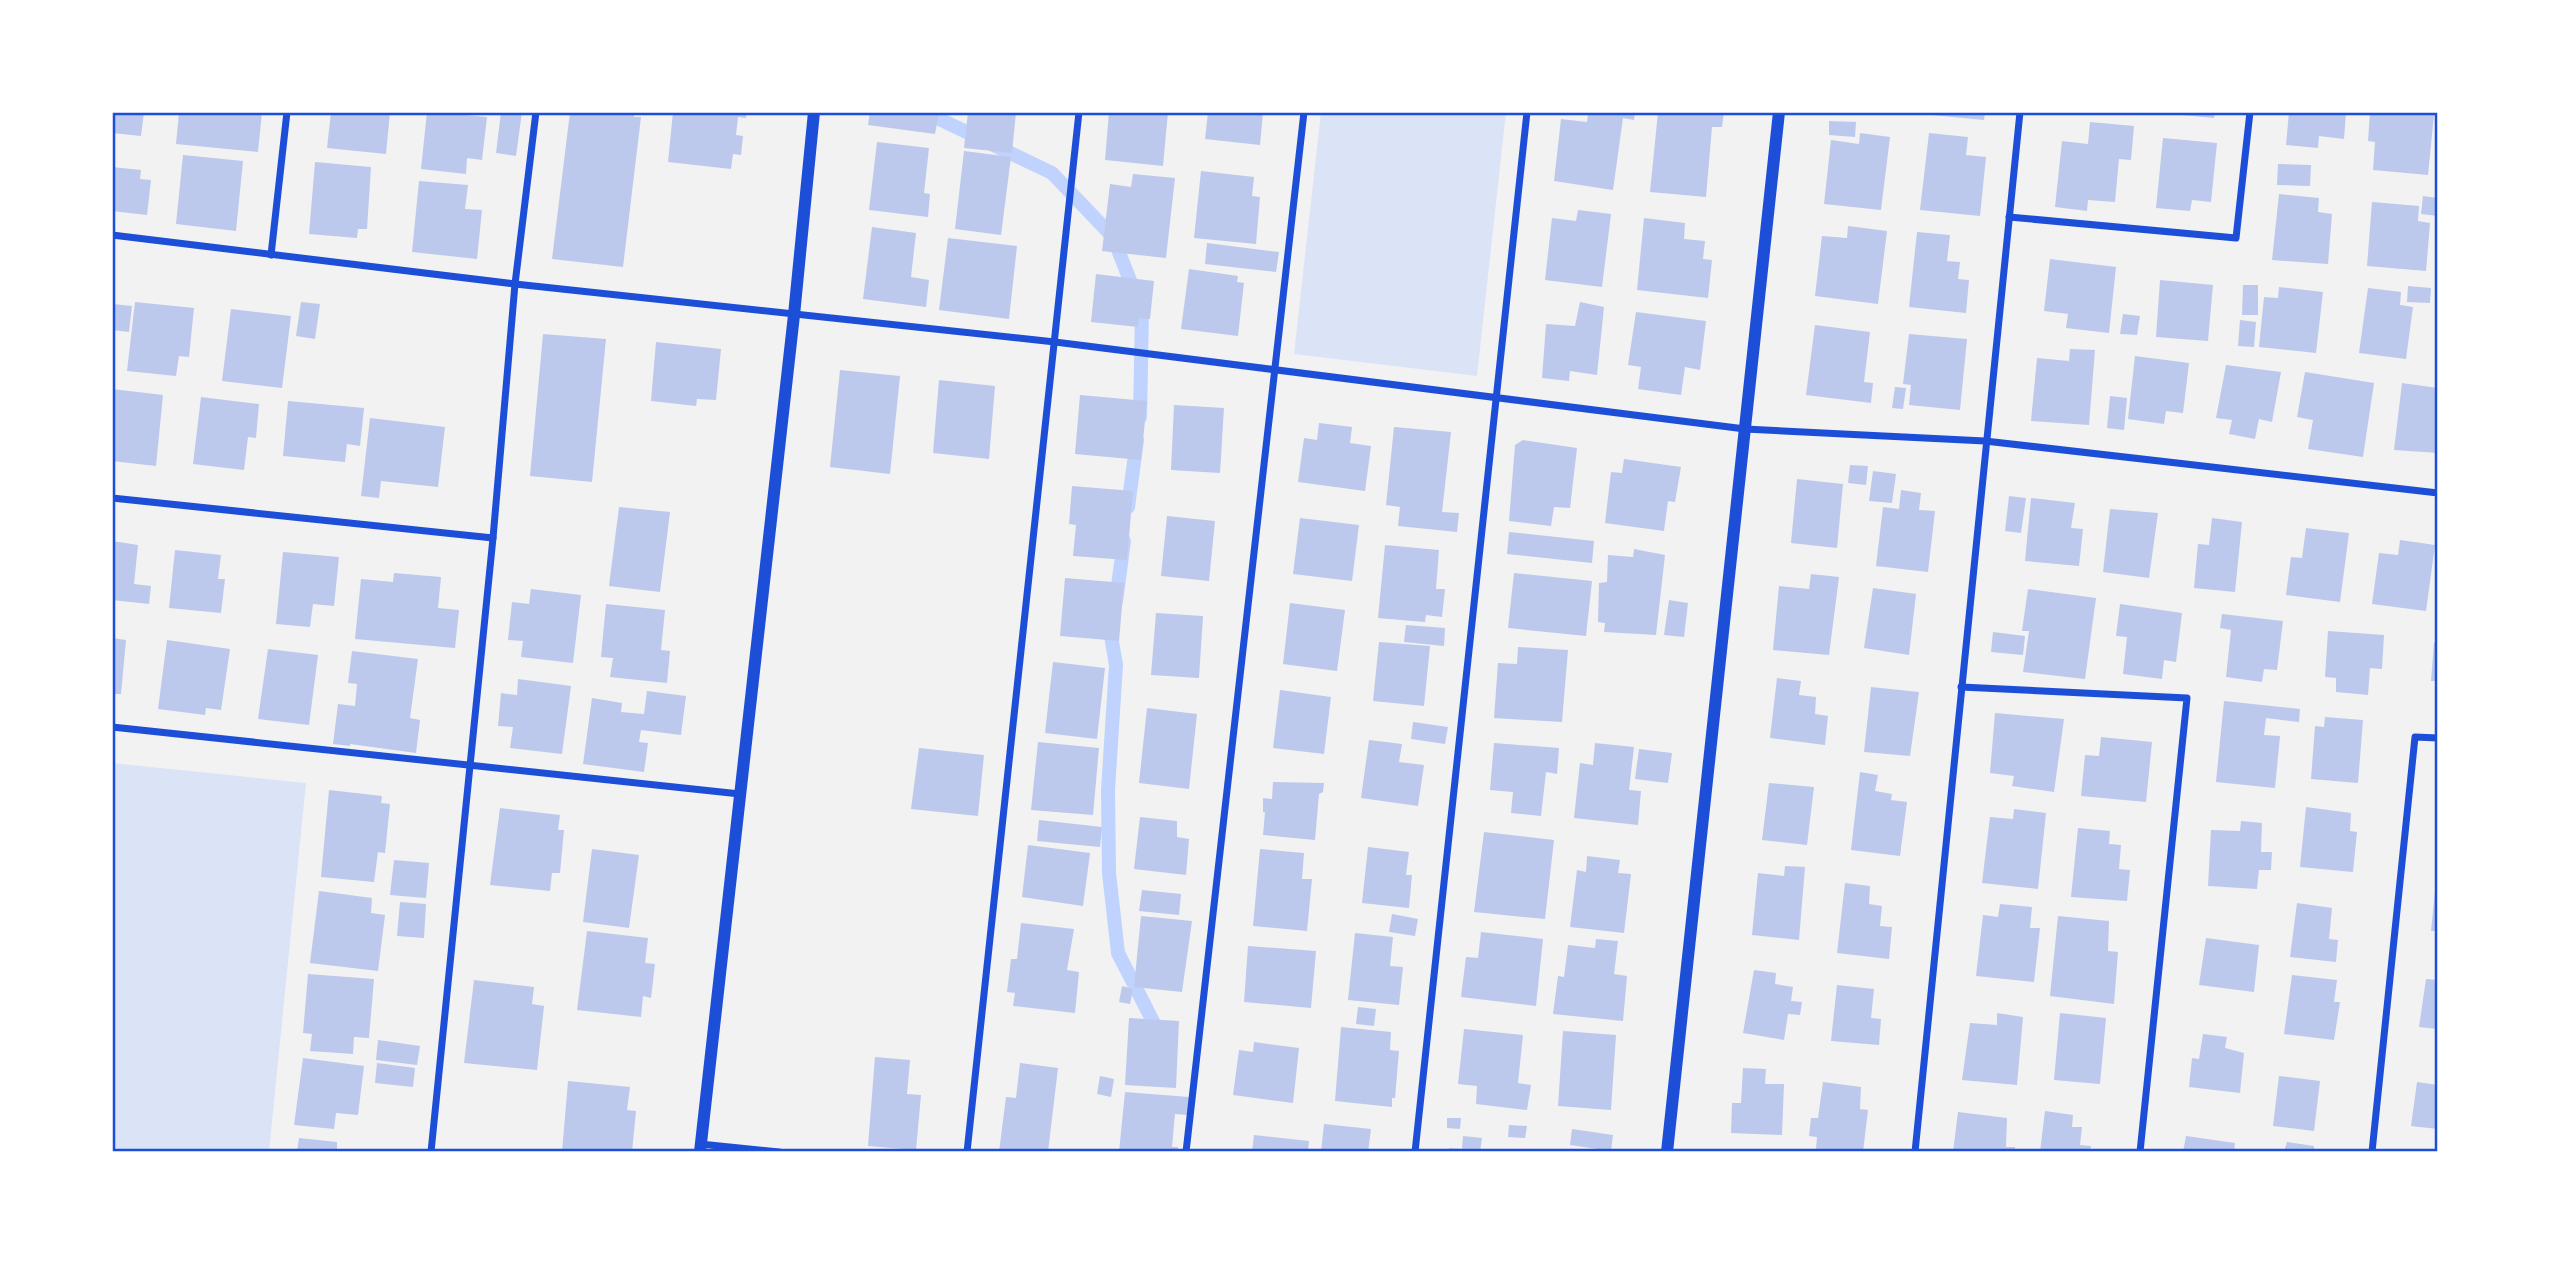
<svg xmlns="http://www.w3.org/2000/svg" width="2550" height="1264" viewBox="0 0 2550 1264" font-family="Mulish,sans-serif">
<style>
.green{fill:#dbe4f7}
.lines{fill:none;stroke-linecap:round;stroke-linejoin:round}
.stream{stroke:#bfd3fe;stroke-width:14}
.building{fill:#bdc9ec}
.minor{stroke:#1d4ed8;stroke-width:7}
.tertiary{stroke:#1d4ed8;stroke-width:12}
.neatline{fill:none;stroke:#1d4ed8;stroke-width:2.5}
</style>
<rect width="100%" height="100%" fill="#f2f2f2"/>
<g class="green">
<polygon points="1321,112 1506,112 1477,376 1294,354"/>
<polygon points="112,763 306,783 269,1152 112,1152"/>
</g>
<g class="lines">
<g class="stream">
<polyline points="921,112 933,116 1052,173 1113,237 1142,311 1140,417"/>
<polyline points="1128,507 1137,440"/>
<polyline points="1116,601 1124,541"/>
<polyline points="1113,624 1111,636 1116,665 1108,790 1109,873 1118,953 1161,1037"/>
</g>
</g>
<g class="building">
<polygon points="112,112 144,112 141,136 112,133"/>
<polygon points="179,112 262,112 258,152 176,144"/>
<polygon points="331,112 390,112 386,154 327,148"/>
<polygon points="427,112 487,117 482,160 467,158 466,174 421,169"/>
<polygon points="501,112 522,112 516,156 496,153"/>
<polygon points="570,112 635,112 634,117 641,117 623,267 552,259"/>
<polygon points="673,112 747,112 746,118 738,117 736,135 743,136 741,155 733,154 731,169 668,162"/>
<polygon points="870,112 939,112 935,134 868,125"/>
<polygon points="968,112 1016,112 1012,153 964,148"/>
<polygon points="1109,112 1168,112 1163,166 1105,160"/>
<polygon points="1208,112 1263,112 1260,145 1205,139"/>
<polygon points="1582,112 1635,112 1634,120 1623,118 1613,190 1554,181 1561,119 1587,122 1588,114"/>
<polygon points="1658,112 1724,112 1722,127 1712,127 1706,197 1650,192"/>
<polygon points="1932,112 1985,112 1984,120 1932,115"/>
<polygon points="2171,112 2215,112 2214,118 2171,114"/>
<polygon points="2289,112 2346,112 2344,139 2319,136 2318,148 2286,145"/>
<polygon points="2370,112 2434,115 2428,175 2373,170 2375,142 2368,141"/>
<polygon points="1829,121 1856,122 1855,137 1829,135"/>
<polygon points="2090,122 2134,126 2131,160 2119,159 2115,202 2088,200 2087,211 2055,207 2062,141 2088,144"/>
<polygon points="1860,133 1890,137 1881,210 1824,204 1831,140 1859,144"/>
<polygon points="1929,133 1968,137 1966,155 1986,157 1980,216 1920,210"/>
<polygon points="2163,138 2217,143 2211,202 2192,200 2190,211 2156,208"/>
<polygon points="877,142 929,148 924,193 930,194 928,217 869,210"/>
<polygon points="964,151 1011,157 1001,235 955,229"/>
<polygon points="183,155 243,161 236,231 176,224"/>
<polygon points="315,162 371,167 367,229 358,229 357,238 309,234"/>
<polygon points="2278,164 2311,165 2310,186 2277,185"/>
<polygon points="112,167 141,170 140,179 151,180 147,215 112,211"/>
<polygon points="1201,171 1254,177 1252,196 1260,197 1256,244 1194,238"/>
<polygon points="1133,174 1175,178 1166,258 1102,251 1110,184 1131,187"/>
<polygon points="419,181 468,185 465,209 482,210 477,259 412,252"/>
<polygon points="2279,194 2319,198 2318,212 2332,214 2328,264 2272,260"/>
<polygon points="2423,196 2438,198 2438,216 2421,214"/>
<polygon points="2372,202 2419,206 2418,221 2430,223 2426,271 2367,266"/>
<polygon points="1578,210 1611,214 1602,287 1545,280 1552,218 1576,221"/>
<polygon points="1644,218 1685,223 1684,239 1705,241 1703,259 1712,260 1708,298 1637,290"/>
<polygon points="1848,226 1887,231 1878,304 1815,296 1822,236 1847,238"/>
<polygon points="872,227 916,233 911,277 929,280 926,307 863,299"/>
<polygon points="1917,232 1950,235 1947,261 1960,262 1958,279 1969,280 1966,313 1909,307"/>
<polygon points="948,238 1017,246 1009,319 939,310"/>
<polygon points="1207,243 1279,252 1276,272 1205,264"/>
<polygon points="2050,259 2116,267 2109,333 2066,328 2068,314 2044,311"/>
<polygon points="1189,269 1238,276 1237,282 1244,283 1238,336 1181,329"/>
<polygon points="1096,274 1154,281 1150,319 1139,318 1138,327 1091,322"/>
<polygon points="2160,280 2213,285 2208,341 2156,337"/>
<polygon points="2243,285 2258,285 2258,315 2242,315"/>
<polygon points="2408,286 2431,288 2430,303 2407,302"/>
<polygon points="2279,287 2323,292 2316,353 2259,347 2264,297 2278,298"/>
<polygon points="2368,288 2401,292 2400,305 2413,307 2406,359 2359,353"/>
<polygon points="135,302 194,308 189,357 179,356 176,376 127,371"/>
<polygon points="301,302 320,304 315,339 296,336"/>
<polygon points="1580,302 1604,307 1597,375 1570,371 1569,381 1542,378 1546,324 1575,326"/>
<polygon points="113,304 132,306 129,332 112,330"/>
<polygon points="231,309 291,316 282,388 222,381"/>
<polygon points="1636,312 1706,321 1700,370 1685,367 1681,395 1638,389 1641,367 1628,365"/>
<polygon points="2123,314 2140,316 2137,335 2120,334"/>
<polygon points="2240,320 2256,322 2254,347 2238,346"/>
<polygon points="1815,325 1870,332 1864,382 1873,383 1871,403 1806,395"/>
<polygon points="543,334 606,339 592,482 530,476"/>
<polygon points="1909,334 1967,339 1960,410 1909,405 1911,385 1903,384"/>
<polygon points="656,342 721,349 716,400 697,399 696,406 651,401"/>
<polygon points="2070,349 2095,350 2089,425 2031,421 2037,358 2069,361"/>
<polygon points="2135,356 2189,363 2183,413 2166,411 2164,424 2128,419"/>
<polygon points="2226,365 2281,372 2272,422 2259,419 2255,439 2229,434 2232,420 2216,418"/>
<polygon points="840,370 900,376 890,474 830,467"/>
<polygon points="2305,372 2374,383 2363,457 2308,449 2313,420 2297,417"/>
<polygon points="939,380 995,386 989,459 933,453"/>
<polygon points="2402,383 2438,388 2438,453 2394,450"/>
<polygon points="1895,387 1906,388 1903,409 1892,408"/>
<polygon points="112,389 163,395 156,466 112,461"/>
<polygon points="1080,395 1147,401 1141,460 1075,454"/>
<polygon points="2110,396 2127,398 2124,430 2107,428"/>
<polygon points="201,397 259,404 256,438 248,437 244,470 193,464"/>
<polygon points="288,401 364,408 360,446 347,444 345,462 283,456"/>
<polygon points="1174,405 1224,408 1220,473 1171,470"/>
<polygon points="370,418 445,427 438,487 381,481 379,498 361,496"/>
<polygon points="1319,423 1352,427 1350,443 1371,446 1365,491 1298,482 1304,438 1317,440"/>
<polygon points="1394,427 1451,432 1442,512 1459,513 1457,532 1398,526 1400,507 1386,505"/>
<polygon points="1523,440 1577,448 1570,508 1554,507 1551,526 1509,521 1515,445"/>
<polygon points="1624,459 1681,467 1675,502 1668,501 1664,531 1605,523 1611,472 1622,473"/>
<polygon points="1850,465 1868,466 1866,485 1848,483"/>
<polygon points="1873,471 1896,474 1892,503 1869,501"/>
<polygon points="1797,479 1843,484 1837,548 1791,543"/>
<polygon points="1072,486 1133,491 1127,560 1073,556 1076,525 1069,524"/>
<polygon points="1901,490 1921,493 1919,510 1935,511 1928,572 1876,566 1883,507 1899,509"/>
<polygon points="2009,496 2026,498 2021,533 2005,531"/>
<polygon points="2031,498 2075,503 2071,528 2083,529 2079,566 2025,561"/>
<polygon points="619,507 670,512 660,592 609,586"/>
<polygon points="2110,509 2158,513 2149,578 2103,572"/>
<polygon points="1167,516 1215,521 1209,581 1161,576"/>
<polygon points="1300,518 1359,525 1352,581 1293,574"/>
<polygon points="2212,518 2242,522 2235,592 2194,588 2198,544 2209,545"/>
<polygon points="2306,528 2349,533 2340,602 2286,595 2291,557 2302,558"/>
<polygon points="1509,532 1594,541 1592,563 1507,554"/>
<polygon points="2400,540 2435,545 2426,611 2372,604 2379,553 2398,555"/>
<polygon points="112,541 138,545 134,584 151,586 149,604 112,600"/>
<polygon points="1385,545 1439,550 1436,589 1445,589 1442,617 1426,615 1425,622 1378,618"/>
<polygon points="1634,549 1665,555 1656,635 1604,632 1605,623 1598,622 1599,583 1607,582 1608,555 1633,557"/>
<polygon points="175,550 221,555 218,579 225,579 221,613 169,608"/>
<polygon points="283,552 339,557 334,606 313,604 310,627 276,624"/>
<polygon points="394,573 441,577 438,608 459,610 455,648 355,639 361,579 393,582"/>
<polygon points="1514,573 1592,581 1586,636 1508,628"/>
<polygon points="1811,574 1839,577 1829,655 1773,650 1779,586 1809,589"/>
<polygon points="1065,578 1124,583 1119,641 1060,636"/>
<polygon points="1873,588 1916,594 1909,655 1864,648"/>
<polygon points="531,589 581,595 573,663 521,657 523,641 508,640 512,602 529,604"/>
<polygon points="2028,589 2096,598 2085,679 2023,672 2029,631 2022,631"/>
<polygon points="1669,600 1688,603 1684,637 1664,635"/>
<polygon points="1290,603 1345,610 1337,671 1283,664"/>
<polygon points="606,604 665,610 661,650 670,651 667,683 610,677 613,658 601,657"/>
<polygon points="2120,604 2182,613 2176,662 2164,660 2162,679 2123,674 2127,637 2116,636"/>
<polygon points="1156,613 1203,616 1199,678 1151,675"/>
<polygon points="2222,614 2283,621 2277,670 2264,669 2262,682 2226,677 2231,630 2220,628"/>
<polygon points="1406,625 1445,628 1444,646 1404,642"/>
<polygon points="2328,631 2384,635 2382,669 2370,668 2368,695 2336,692 2336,678 2325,677"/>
<polygon points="1993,632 2025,636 2023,655 1991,652"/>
<polygon points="112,638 126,640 121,694 112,694"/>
<polygon points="167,640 230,649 221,710 206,708 205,715 158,709"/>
<polygon points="1379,642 1430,646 1424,706 1373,701"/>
<polygon points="2434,642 2438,643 2438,681 2431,681"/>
<polygon points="1518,647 1568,650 1562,722 1494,718 1498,663 1517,664"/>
<polygon points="268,649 318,655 309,725 258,719"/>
<polygon points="352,651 418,659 410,718 420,720 416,753 350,744 350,746 333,744 338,704 355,706 357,684 348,683"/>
<polygon points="1053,662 1105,668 1097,739 1045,733"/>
<polygon points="1777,678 1801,681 1799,695 1816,697 1815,714 1828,716 1825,745 1770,738"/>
<polygon points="518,679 571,686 562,754 510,748 513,727 498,726 501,693 517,695"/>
<polygon points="1871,687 1919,692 1910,756 1864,752"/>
<polygon points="1280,690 1331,697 1324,754 1273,748"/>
<polygon points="647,691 686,696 681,735 641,730 639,742 648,743 644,772 583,764 592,698 622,703 621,712 644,714"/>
<polygon points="2224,701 2300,709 2299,722 2266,718 2264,735 2280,736 2275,788 2216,782"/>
<polygon points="1147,708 1197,714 1189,789 1139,783"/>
<polygon points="1995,713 2064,719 2054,792 2012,786 2014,776 1990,773"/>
<polygon points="2325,717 2363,720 2358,783 2311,779 2315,726 2324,727"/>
<polygon points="1413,722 1448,727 1445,744 1411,739"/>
<polygon points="2101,737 2152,742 2146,802 2081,796 2085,755 2099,756"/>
<polygon points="1369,740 1402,744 1399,762 1424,765 1418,806 1361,798"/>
<polygon points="1038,742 1099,748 1093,815 1031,810"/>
<polygon points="1494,743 1559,748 1557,774 1546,772 1541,816 1511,813 1513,792 1490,790"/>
<polygon points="1595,743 1634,747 1629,790 1641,791 1638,825 1574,818 1580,763 1593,765"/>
<polygon points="919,748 984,755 978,816 911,809"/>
<polygon points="1639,749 1672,753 1668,783 1635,779"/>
<polygon points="1860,772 1878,775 1875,791 1892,794 1891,800 1907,802 1900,856 1851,850"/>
<polygon points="1273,782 1324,783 1323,792 1319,794 1315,840 1263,835 1265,812 1263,812 1263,798 1272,799"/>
<polygon points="1769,783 1814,787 1807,845 1762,840"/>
<polygon points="329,790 382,796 381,803 390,804 385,853 378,852 374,882 321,877"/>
<polygon points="2306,807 2351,813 2350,831 2357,832 2353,872 2300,867"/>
<polygon points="500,808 560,815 558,830 564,830 560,873 552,873 550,891 490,885"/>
<polygon points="2014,809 2046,813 2038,889 1982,883 1990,817 2013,819"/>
<polygon points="1140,817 1177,821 1177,837 1189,839 1186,875 1134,869"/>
<polygon points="1039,820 1102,827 1100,847 1037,841"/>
<polygon points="2241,821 2262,823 2261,852 2272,852 2271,870 2259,870 2257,889 2208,886 2211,830 2240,831"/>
<polygon points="2078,828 2110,831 2109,844 2121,845 2119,869 2130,870 2127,901 2071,897"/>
<polygon points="1484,832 1554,840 1545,919 1474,912"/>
<polygon points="1028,845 1090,853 1083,906 1022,897"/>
<polygon points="1368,847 1409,852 1406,875 1412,875 1409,908 1362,903"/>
<polygon points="592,849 639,855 629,928 583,922"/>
<polygon points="1260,849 1304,853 1302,879 1312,879 1307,931 1253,926"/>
<polygon points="1587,856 1620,860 1618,873 1631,874 1624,933 1570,927 1577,870 1586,872"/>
<polygon points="394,860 429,863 426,898 390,895"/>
<polygon points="1785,866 1805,867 1799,940 1752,935 1758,873 1784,876"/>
<polygon points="2436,880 2438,880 2438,931 2431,931"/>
<polygon points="1845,883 1870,886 1869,904 1882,906 1880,926 1892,927 1889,959 1837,953"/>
<polygon points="1142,890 1181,894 1179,915 1139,911"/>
<polygon points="319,891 372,898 371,913 385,915 378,971 310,963"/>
<polygon points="400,902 426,904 424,938 397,936"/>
<polygon points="2297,903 2332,908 2329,939 2338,940 2336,962 2290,957"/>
<polygon points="2000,904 2032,907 2030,928 2040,928 2034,982 1976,976 1983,915 1998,917"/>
<polygon points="1392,914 1418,919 1415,936 1389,932"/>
<polygon points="1141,916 1192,921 1182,992 1134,987"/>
<polygon points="2058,916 2109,921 2108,951 2118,952 2114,1004 2050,996"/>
<polygon points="1021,923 1074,929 1067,970 1079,972 1075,1013 1013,1006 1015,993 1007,992 1011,959 1017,959"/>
<polygon points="587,931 648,938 645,963 655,964 651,998 643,996 641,1017 577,1010"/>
<polygon points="1481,932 1543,939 1536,1006 1461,997 1466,957 1478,958"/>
<polygon points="1355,933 1393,937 1390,966 1403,967 1399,1005 1348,1000"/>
<polygon points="2206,938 2259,945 2254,992 2199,985"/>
<polygon points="1596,939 1618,941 1614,974 1627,976 1623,1021 1553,1014 1558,976 1564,977 1568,945 1595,948"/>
<polygon points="1248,946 1316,951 1311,1008 1244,1002"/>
<polygon points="1754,970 1776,973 1775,984 1793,987 1791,1001 1802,1002 1800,1015 1788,1014 1784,1040 1743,1033"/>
<polygon points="308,974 374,979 369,1038 354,1037 353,1054 310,1051 312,1034 303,1033"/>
<polygon points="2292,975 2337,980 2334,1002 2340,1002 2334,1040 2284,1034"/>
<polygon points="2426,979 2438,980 2438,1029 2419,1027"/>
<polygon points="474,980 534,987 532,1004 544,1006 537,1070 464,1063"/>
<polygon points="1837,985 1874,989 1871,1018 1881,1019 1879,1045 1831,1041"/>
<polygon points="1122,986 1133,989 1130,1004 1119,1002"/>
<polygon points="1358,1007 1376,1009 1374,1026 1356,1024"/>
<polygon points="1997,1013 2023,1017 2017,1085 1962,1080 1970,1023 1997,1025"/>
<polygon points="2060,1013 2106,1018 2100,1084 2054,1080"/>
<polygon points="1129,1018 1179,1021 1176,1088 1125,1085"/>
<polygon points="1341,1027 1391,1032 1390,1050 1399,1051 1395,1098 1392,1098 1392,1107 1335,1101"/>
<polygon points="1464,1029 1523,1035 1518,1083 1531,1085 1527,1110 1476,1104 1477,1086 1458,1084"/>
<polygon points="1563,1031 1616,1035 1611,1110 1558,1106"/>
<polygon points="2203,1034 2227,1037 2225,1048 2244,1053 2240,1093 2189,1087 2192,1058 2199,1059"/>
<polygon points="378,1040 420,1046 417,1065 376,1060"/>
<polygon points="1254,1042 1299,1048 1293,1103 1233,1095 1239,1050 1253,1052"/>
<polygon points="875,1057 910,1060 907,1094 921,1095 916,1150 868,1146"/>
<polygon points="303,1058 364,1066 358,1115 336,1113 334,1129 294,1125"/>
<polygon points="377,1063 415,1068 413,1087 375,1083"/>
<polygon points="1020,1063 1058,1068 1048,1152 999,1152 1006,1097 1016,1098"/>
<polygon points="1743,1068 1766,1069 1765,1084 1784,1084 1782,1135 1731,1133 1732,1103 1741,1103"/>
<polygon points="1100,1076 1114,1079 1111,1097 1097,1094"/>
<polygon points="2279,1076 2320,1081 2314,1131 2273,1126"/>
<polygon points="568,1081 630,1087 627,1110 636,1111 632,1152 562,1152"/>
<polygon points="1823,1082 1861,1087 1860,1109 1868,1110 1863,1152 1816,1149 1817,1137 1809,1136 1811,1118 1818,1118"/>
<polygon points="2417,1082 2438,1085 2438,1129 2411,1126"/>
<polygon points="1125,1092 1189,1097 1188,1115 1175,1114 1172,1147 1178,1147 1177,1152 1119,1152"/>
<polygon points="2045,1111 2073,1115 2072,1127 2082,1127 2080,1145 2091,1146 2090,1152 2040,1152"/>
<polygon points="1958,1112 2007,1118 2006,1147 2015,1147 2015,1152 1953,1152"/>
<polygon points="1447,1118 1461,1118 1460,1129 1447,1128"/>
<polygon points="1324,1124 1371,1129 1368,1152 1321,1152"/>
<polygon points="1509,1125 1527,1126 1525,1138 1508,1137"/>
<polygon points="1572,1129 1613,1135 1611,1151 1570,1145"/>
<polygon points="1254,1135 1309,1141 1308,1152 1252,1152"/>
<polygon points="1463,1136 1482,1138 1480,1152 1449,1152 1449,1148 1462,1149"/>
<polygon points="2186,1136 2235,1143 2234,1152 2183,1152"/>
<polygon points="299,1138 337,1142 337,1152 297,1152"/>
<polygon points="2287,1142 2314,1146 2314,1152 2284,1152"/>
</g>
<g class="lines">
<g class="minor">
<polyline points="2009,217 2236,238 2250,112"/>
<polyline points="112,235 515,284 1055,342 1745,429 1985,441 2438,493"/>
<polyline points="271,255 287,112"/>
<polyline points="112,498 493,538"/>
<polyline points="1961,687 2187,698 2140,1152"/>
<polyline points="112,727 740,794"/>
<polyline points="700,1144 779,1152"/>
<polyline points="431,1152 493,538 515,284 536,112"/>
<polyline points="967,1152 1079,112"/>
<polyline points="1186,1152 1304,112"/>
<polyline points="1415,1152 1527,112"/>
<polyline points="1915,1152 2020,112"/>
<polyline points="2372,1152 2415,737 2438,738"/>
</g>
<g class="tertiary">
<polyline points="700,1152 794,315 814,112"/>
<polyline points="1667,1152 1779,112"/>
</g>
</g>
<rect width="2550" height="1264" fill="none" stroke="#ffffff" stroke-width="228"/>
<rect x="114" y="114" width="2322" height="1036" class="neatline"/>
</svg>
